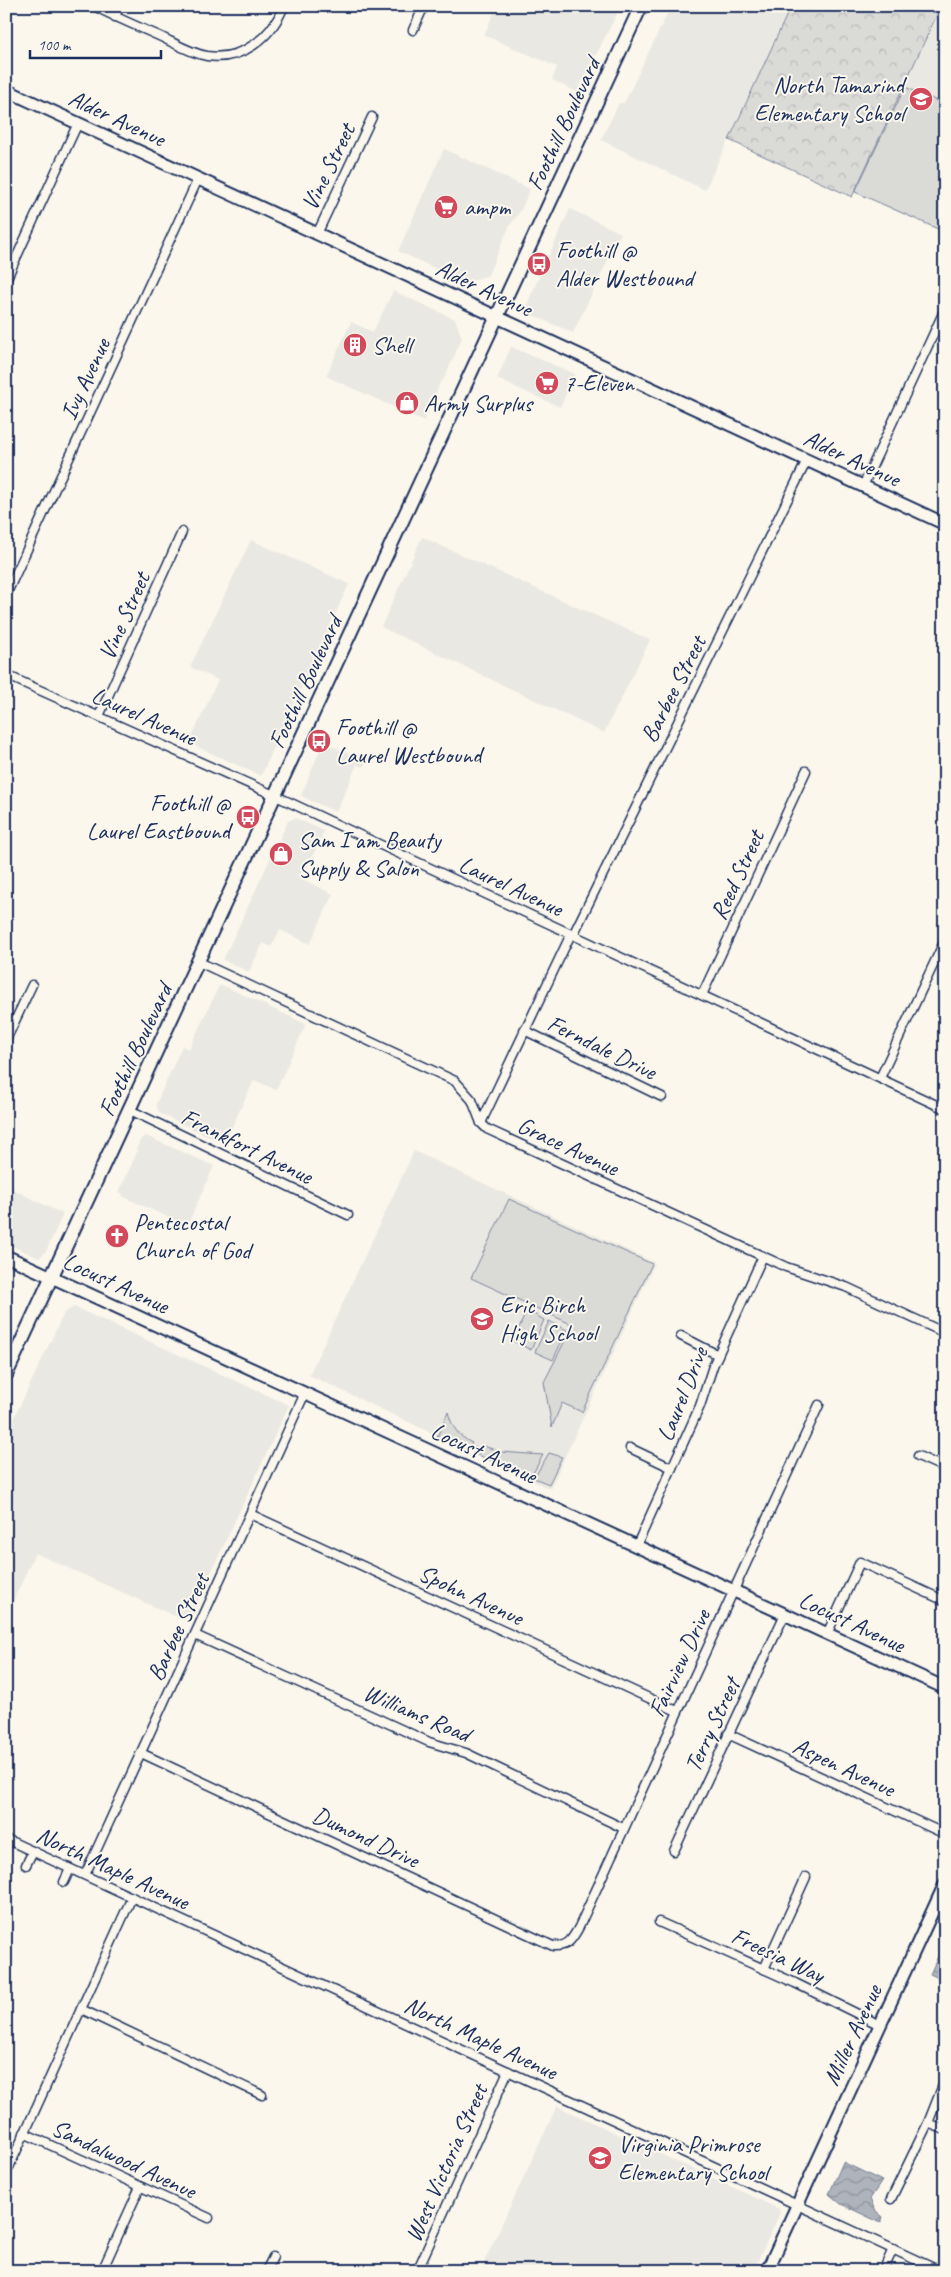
<svg xmlns="http://www.w3.org/2000/svg" width="951" height="2277" viewBox="0 0 951 2277" font-family="Caveat,sans-serif">
<style>
.built{fill:#eae8e2}
.green{fill:#dadad7;stroke:#7a849a}
.park{fill:url(#park-crowns);stroke:#7a849a}
.water{fill:url(#water-waves);stroke:#747e96}
.lines{fill:none;stroke-linecap:round;stroke-linejoin:round}
.street-casing{stroke:#1b2f5e;stroke-width:11}
.secondary-casing{stroke:#1b2f5e;stroke-width:15}
.primary-casing{stroke:#1b2f5e;stroke-width:16}
.street{stroke:#fbf7ec;stroke-width:8}
.secondary{stroke:#fbf7ec;stroke-width:11}
.primary{stroke:#fbf7ec;stroke-width:12}
.labels{text-anchor:middle;dominant-baseline:central;stroke-width:4;stroke-linejoin:round;paint-order:stroke}
.poi-label{font-size:24px;fill:#1b2f5e;stroke:#fbf7ec;text-anchor:start}
.street-label{font-size:24px;fill:#1b2f5e;stroke:#fbf7ec}
</style>
<defs>
<pattern id="park-crowns" width="20" height="18" patternUnits="userSpaceOnUse" patternTransform="scale(1.25)"><rect width="20" height="18" fill="#dadad7"/><path d="M2 6a3 3 0 1 1 6 0M12 15a3 3 0 1 1 6 0" fill="none" stroke="#babbbb"/></pattern>
<pattern id="water-waves" width="16" height="10" patternUnits="userSpaceOnUse" patternTransform="scale(1.25)"><rect width="16" height="10" fill="#afb3bb"/><path d="M0 5q4-4 8 0t8 0" fill="none" stroke="#8e929b"/></pattern>
</defs>
<rect width="100%" height="100%" fill="#fbf7ec"/>
<filter id="ink" filterUnits="userSpaceOnUse"><feTurbulence type="fractalNoise" baseFrequency=".02" numOctaves="2"/><feDisplacementMap in="SourceGraphic" scale="10" xChannelSelector="R" yChannelSelector="G"/><feConvolveMatrix kernelMatrix="1 2 1 2 8 2 1 2 1" color-interpolation-filters="sRGB"/></filter>
<g filter="url(#ink)">
<g class="built">
<polygon points="497,6 621,6 577,92 552,80 557,67 484,35"/>
<polygon points="671,6 791,6 705,190 601,140 619,103 624,103"/>
<polygon points="941,6 945,6 945,234 855,192"/>
<polygon points="444,149 530,189 521,210 509,227 488,275 466,283 398,251"/>
<polygon points="570,209 621,233 573,333 528,313 526,306"/>
<polygon points="393,291 455,319 462,338 443,381 441,381 424,421 326,376 351,322 373,332"/>
<polygon points="511,347 575,374 560,407 497,379"/>
<polygon points="422,537 650,640 604,733 381,627"/>
<polygon points="251,540 349,584 261,776 189,743 218,680 190,667"/>
<polygon points="323,742 366,761 363,767 357,765 336,812 301,796"/>
<polygon points="295,818 324,831 302,879 333,894 310,944 280,930 271,947 263,943 249,972 223,960 288,821"/>
<polygon points="219,986 224,986 306,1024 276,1090 254,1080 224,1144 159,1113 156,1104 182,1046 189,1049"/>
<polygon points="146,1136 214,1166 187,1226 122,1196 123,1194 119,1192 138,1150 136,1149 141,1139"/>
<polygon points="414,1151 655,1263 550,1489 309,1375"/>
<polygon points="6,1186 63,1214 46,1251 39,1258 6,1243"/>
<polygon points="74,1307 289,1405 188,1622 35,1553 6,1617 6,1435 64,1313"/>
<polygon points="557,2106 779,2209 780,2213 753,2271 480,2271"/>
</g>
<g class="green">
<polygon points="945,85 945,232 855,192 905,87 937,101"/>
<polygon points="509,1199 652,1264 582,1412 562,1403 552,1427 544,1382 573,1325 471,1278"/>
<polygon points="527,1310 544,1320 531,1350 513,1341"/>
<polygon points="549,1321 567,1330 553,1360 535,1352"/>
<path d="M 448,1412 C 452,1427 458,1436 472,1443 L 467,1451 L 437,1437 Z"/>
<polygon points="481,1445 501,1452 543,1455 531,1477 472,1453 475,1447 479,1448"/>
<polygon points="549,1453 562,1457 549,1484 534,1478"/>
</g>
<polygon class="park" points="791,6 941,6 852,197 729,140"/>
<g class="water">
<polygon points="945,1941 945,1981 930,1974"/>
<polygon points="843,2162 882,2181 870,2199 875,2210 883,2217 881,2223 841,2204 829,2194"/>
</g>
<g class="lines">
<g class="street-casing">
<g id="street">
<path d="M 94,6 C 115,17 136,26 157,35 C 173,42 189,53 207,56 C 242,61 271,38 284,6"/>
<polyline points="115,17 119,6"/>
<polyline points="413,30 424,6"/>
<polyline points="317,234 372,117"/>
<polyline points="6,280 78,123"/>
<polyline points="863,486 945,309"/>
<polyline points="6,595 198,179"/>
<polyline points="6,675 276,796 945,1109"/>
<polyline points="99,716 182,532"/>
<polyline points="573,935 807,460"/>
<polyline points="199,962 455,1081 472,1100 481,1123 487,1129 786,1267 846,1287 945,1333"/>
<polyline points="702,995 806,771"/>
<polyline points="524,1030 662,1097"/>
<polyline points="6,1040 32,985"/>
<polyline points="880,1078 945,940"/>
<polyline points="130,1110 348,1215"/>
<polyline points="481,1123 571,934"/>
<polyline points="681,1336 718,1355"/>
<polyline points="630,1448 672,1468"/>
<polyline points="918,1456 945,1468"/>
<polyline points="250,1514 677,1711"/>
<polyline points="636,1547 700,1406 713,1366 763,1256"/>
<polyline points="827,1634 860,1562 945,1601"/>
<polyline points="195,1635 429,1742 466,1753 623,1828"/>
<polyline points="728,1734 945,1834"/>
<path d="M 141,1753 L 553,1946 C 569,1947 572,1939 579,1927 L 819,1405"/>
<polyline points="6,1839 940,2271"/>
<polyline points="674,1851 785,1614"/>
<polyline points="26,1865 33,1851"/>
<polyline points="85,1875 305,1393"/>
<polyline points="64,1882 70,1869"/>
<polyline points="659,1922 795,1983 880,2025"/>
<polyline points="764,1969 806,1877"/>
<polyline points="81,2009 262,2095"/>
<polyline points="928,2123 945,2130"/>
<polyline points="24,2133 209,2218"/>
<polyline points="6,2174 132,1897"/>
<polyline points="891,2199 928,2123 945,2080"/>
<polyline points="102,2271 140,2187"/>
<polyline points="266,2271 273,2257"/>
<polyline points="417,2271 508,2071"/>
<polyline points="883,2271 893,2249"/>
</g>
</g>
<g class="secondary-casing">
<g id="secondary">
<polyline points="6,90 945,524"/>
<polyline points="6,1256 945,1688"/>
<polyline points="767,2271 945,1884"/>
</g>
</g>
<g class="primary-casing">
<polyline id="primary" points="6,1375 641,6"/>
</g>
<use href="#street" class="street"/>
<use href="#secondary" class="secondary"/>
<use href="#primary" class="primary"/>
</g>
</g>
<defs>
<g id="school-disc" transform="scale(1.25)"><circle r="9.5" fill="#d1495b" stroke="#fbf7ec"/><path d="M0-5L7-2L0 1L-7-2ZM-4 1L0 2.5L4 1V4Q0 6-4 4Z" fill="#fff"/></g>
<g id="supermarket-disc" transform="scale(1.25)"><circle r="9.5" fill="#d1495b" stroke="#fbf7ec"/><path d="M-6-5.5h2.5l.6 2H6L4.5 2H-2.5L-4.4-4H-6ZM-1.5 3.2a1.3 1.3 0 1 0 .1 0ZM3 3.2a1.3 1.3 0 1 0 .1 0Z" fill="#fff"/></g>
<g id="bus-disc" transform="scale(1.25)"><circle r="9.5" fill="#d1495b" stroke="#fbf7ec"/><path d="M-5-6H5V4H4V6H2V4H-2V6H-4V4H-5ZM-3.5-4V0h7V-4ZM-3.5 1.2v1.5H-2V1.2ZM2 1.2v1.5H3.5V1.2Z" fill="#fff"/></g>
<g id="building-disc" transform="scale(1.25)"><circle r="9.5" fill="#d1495b" stroke="#fbf7ec"/><path d="M-4-6H4V6H1V3H-1V6H-4ZM-2.5-4.3h1.7v1.8h-1.7ZM.8-4.3h1.7v1.8H.8ZM-2.5-1h1.7V.8h-1.7ZM.8-1h1.7V.8H.8Z" fill="#fff"/></g>
<g id="shop-disc" transform="scale(1.25)"><circle r="9.5" fill="#d1495b" stroke="#fbf7ec"/><path d="M-5-2.5h2.3a2.7 3.5 0 0 1 5.4 0H5L5.5 6h-11ZM-1.5-2.5h3a1.5 2.3 0 0 0-3 0Z" fill="#fff"/></g>
<g id="church-disc" transform="scale(1.25)"><circle r="9.5" fill="#d1495b" stroke="#fbf7ec"/><path d="M-1.2-6h2.4v3.5h3.3v2.4h-3.3V6h-2.4V-.1h-3.3v-2.4h3.3Z" fill="#fff"/></g>
</defs>
<g fill-rule="evenodd">
<use href="#school-disc" x="921" y="99"/>
<use href="#supermarket-disc" x="446" y="207"/>
<use href="#bus-disc" x="539" y="264"/>
<use href="#building-disc" x="355" y="345"/>
<use href="#supermarket-disc" x="547" y="383"/>
<use href="#shop-disc" x="407" y="403"/>
<use href="#bus-disc" x="319" y="741"/>
<use href="#bus-disc" x="248" y="817"/>
<use href="#shop-disc" x="281" y="854"/>
<use href="#church-disc" x="117" y="1236"/>
<use href="#school-disc" x="482" y="1319"/>
<use href="#school-disc" x="600" y="2158"/>
</g>
<g class="labels">
<g class="poi-label">
<text x="904" y="85" text-anchor="end">North Tamarind<tspan x="904" dy="28">Elementary School</tspan></text>
<text x="464" y="207">ampm</text>
<text x="556" y="250">Foothill @<tspan x="556" dy="28">Alder Westbound</tspan></text>
<text x="372" y="345">Shell</text>
<text x="564" y="383">7-Eleven</text>
<text x="424" y="403">Army Surplus</text>
<text x="336" y="727">Foothill @<tspan x="336" dy="28">Laurel Westbound</tspan></text>
<text x="230" y="803" text-anchor="end">Foothill @<tspan x="230" dy="28">Laurel Eastbound</tspan></text>
<text x="298" y="840">Sam I am Beauty<tspan x="298" dy="28">Supply &amp; Salon</tspan></text>
<text x="134" y="1222">Pentecostal<tspan x="134" dy="28">Church of God</tspan></text>
<text x="500" y="1305">Eric Birch<tspan x="500" dy="28">High School</tspan></text>
<text x="618" y="2144">Virginia Primrose<tspan x="618" dy="28">Elementary School</tspan></text>
</g>
<g class="street-label">
<text transform="translate(117 118) rotate(25)">Alder Avenue</text>
<text transform="translate(563 124) rotate(-65)">Foothill Boulevard</text>
<text transform="translate(328 167) rotate(-64)">Vine Street</text>
<text transform="translate(484 288) rotate(25)">Alder Avenue</text>
<text transform="translate(85 379) rotate(-65)">Ivy Avenue</text>
<text transform="translate(852 458) rotate(25)">Alder Avenue</text>
<text transform="translate(124 616) rotate(-66)">Vine Street</text>
<text transform="translate(305 682) rotate(-65)">Foothill Boulevard</text>
<text transform="translate(673 689) rotate(-63)">Barbee Street</text>
<text transform="translate(144 716) rotate(24)">Laurel Avenue</text>
<text transform="translate(737 875) rotate(-65)">Reed Street</text>
<text transform="translate(511 886) rotate(25)">Laurel Avenue</text>
<text transform="translate(602 1047) rotate(26)">Ferndale Drive</text>
<text transform="translate(135 1050) rotate(-65)">Foothill Boulevard</text>
<text transform="translate(247 1146) rotate(26)">Frankfort Avenue</text>
<text transform="translate(568 1146) rotate(25)">Grace Avenue</text>
<text transform="translate(116 1283) rotate(25)">Locust Avenue</text>
<text transform="translate(682 1394) rotate(-68)">Laurel Drive</text>
<text transform="translate(484 1453) rotate(25)">Locust Avenue</text>
<text transform="translate(471 1595) rotate(25)">Spohn Avenue</text>
<text transform="translate(852 1622) rotate(25)">Locust Avenue</text>
<text transform="translate(178 1627) rotate(-65)">Barbee Street</text>
<text transform="translate(679 1663) rotate(-65)">Fairview Drive</text>
<text transform="translate(417 1713) rotate(23)">Williams Road</text>
<text transform="translate(712 1725) rotate(-65)">Terry Street</text>
<text transform="translate(844 1767) rotate(25)">Aspen Avenue</text>
<text transform="translate(366 1837) rotate(25)">Dumond Drive</text>
<text transform="translate(113 1868) rotate(25)">North Maple Avenue</text>
<text transform="translate(778 1955) rotate(25)">Freesia Way</text>
<text transform="translate(852 2035) rotate(-65)">Miller Avenue</text>
<text transform="translate(481 2038) rotate(25)">North Maple Avenue</text>
<text transform="translate(124 2159) rotate(25)">Sandalwood Avenue</text>
<text transform="translate(446 2163) rotate(-66)">West Victoria Street</text>
</g>
</g>
<rect width="951" height="2277" fill="none" stroke="#fbf7ec" stroke-width="25"/>
<rect x="12" y="12" width="926" height="2252" fill="none" stroke="#1b2f5e" stroke-width="2" filter="url(#ink)"/>
<path d="M30 50v8h131v-8" fill="none" stroke="#1b2f5e" stroke-width="2.5"/>
<text x="38" y="50" font-size="15" fill="#1b2f5e" stroke="#fbf7ec" stroke-width="4" paint-order="stroke">100 m</text>
</svg>
